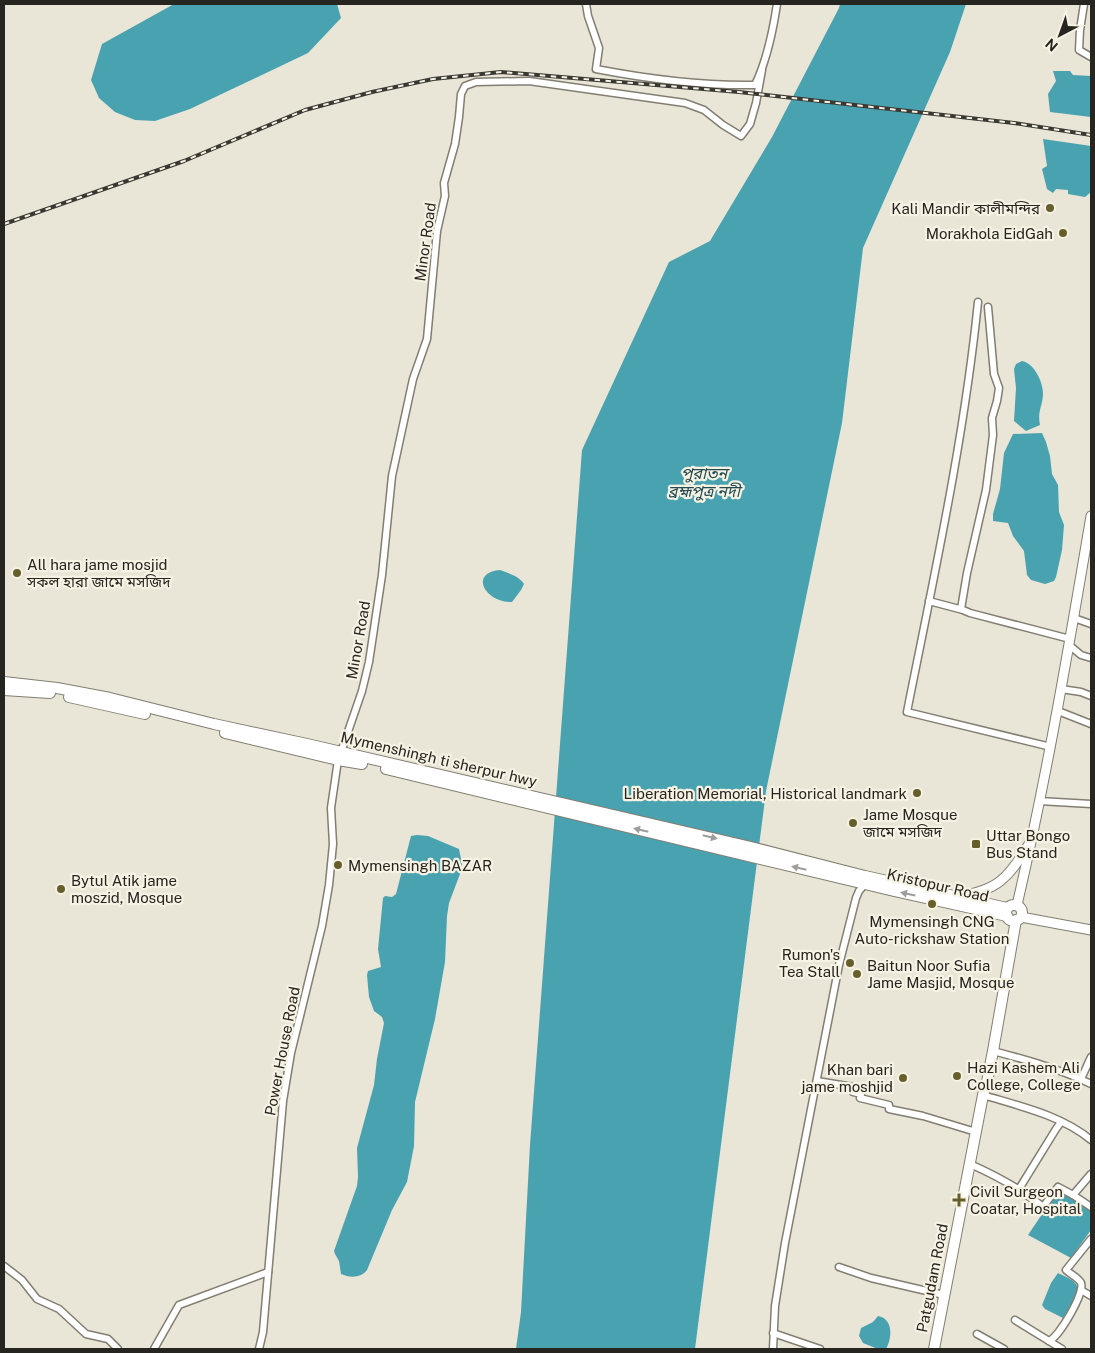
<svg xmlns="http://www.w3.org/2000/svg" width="1095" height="1353" viewBox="0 0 1095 1353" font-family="'Public Sans','Noto Sans Bengali',sans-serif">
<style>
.water{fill:#49a2af}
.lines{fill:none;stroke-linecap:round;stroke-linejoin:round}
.street-casing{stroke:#827e72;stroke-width:9}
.secondary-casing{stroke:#827e72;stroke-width:11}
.primary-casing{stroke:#827e72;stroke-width:12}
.street{stroke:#fff;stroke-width:6}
.secondary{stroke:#fff;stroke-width:9}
.primary{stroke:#fff;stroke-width:10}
.rail-casing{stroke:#3a3832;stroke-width:4}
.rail{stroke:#f6f2e4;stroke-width:2;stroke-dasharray:5.5;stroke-linecap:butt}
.oneway{fill:#9e9d9b}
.poi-dot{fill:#675f2b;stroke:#f6f2e4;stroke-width:2}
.labels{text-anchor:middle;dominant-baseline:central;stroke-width:4.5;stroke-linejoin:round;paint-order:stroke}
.poi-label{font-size:15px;fill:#272520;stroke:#f6f2e4;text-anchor:start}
.street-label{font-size:15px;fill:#272520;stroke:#f6f2e4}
.water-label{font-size:16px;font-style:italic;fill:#224a50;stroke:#f6f2e4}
</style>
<rect width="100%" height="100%" fill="#e9e5d7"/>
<g class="water">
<polygon points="174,4 337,4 341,18 308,53 190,109 155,121 135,120 115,112 99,98 91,80 102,44"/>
<polygon points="840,4 966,4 950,52 863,248 842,423 766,791 695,1349 516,1349 521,1312 530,1145 582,450 669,262 710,241 772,137 839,8"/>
<polygon points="1053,71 1070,71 1073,75 1091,76 1091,117 1050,112 1048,94 1056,81"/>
<polygon points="1043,139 1091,146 1091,192 1085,197 1068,194 1068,190 1056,189 1053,193 1047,189 1042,169 1047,166"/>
<path d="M 1022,361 C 1034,363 1043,382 1043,393 C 1043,406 1037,411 1040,425 L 1026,431 L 1014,421 L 1016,388 L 1014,369 L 1016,364 Z"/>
<polygon points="1042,433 1046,442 1050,456 1052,474 1058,485 1059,512 1064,525 1062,550 1056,577 1054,581 1045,584 1031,580 1027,575 1024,551 1013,536 1008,523 993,521 993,514 1000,489 1004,453 1013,434"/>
<path d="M 500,570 C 508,573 519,576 524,584 L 521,590 L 512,602 C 486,603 468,573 500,570 Z"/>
<path d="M 417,835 L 428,836 L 459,849 L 462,864 L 460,874 L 449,903 L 447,916 L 445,962 L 435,1019 L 415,1102 L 414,1146 L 407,1182 L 392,1210 L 367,1270 C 361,1278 350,1278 341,1274 L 339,1261 L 335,1254 L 334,1251 L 357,1186 L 358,1177 L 357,1148 L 374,1085 L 377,1059 L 384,1023 L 382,1017 L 374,1011 L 369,997 L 367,975 L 368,971 L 381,967 L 378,949 L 383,898 L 385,896 L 392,897 L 396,894 L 411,836 Z"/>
<polygon points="1059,1189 1091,1211 1091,1230 1071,1258 1028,1235"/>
<path d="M 1058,1273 C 1068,1278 1078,1281 1079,1292 L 1063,1318 L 1045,1309 L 1042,1305 L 1051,1283 Z"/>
<path d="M 878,1316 C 894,1319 892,1339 886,1349 L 878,1349 L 863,1343 L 859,1336 L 861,1328 L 873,1322 Z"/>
</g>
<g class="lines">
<g class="street-casing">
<g id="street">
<path d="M 586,4 L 588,16 L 599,48 L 596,69 C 648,79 702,86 755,85 C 767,60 773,31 777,4"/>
<polyline points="1084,4 1080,30 1079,50 1091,57"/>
<path d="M 978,302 C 964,440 934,576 907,712 L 1051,747"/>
<polyline points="929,601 963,610 970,613 1070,639"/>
<polyline points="961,609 967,573 986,490 993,435 992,418 997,401 999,388 994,374 988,307"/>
<polyline points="1074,618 1091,624"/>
<polyline points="1069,645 1081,655 1091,658"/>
<polyline points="1061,689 1081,692 1091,696"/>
<polyline points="1058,711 1091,724"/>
<polyline points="341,752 362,691 369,662 382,575 392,476 413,379 427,339 437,231 445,196 444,183 455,144 459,117 461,94 465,86 476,82 529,81 685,103 704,110 723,125 741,136 750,124 756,103 762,70"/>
<polyline points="1039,801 1091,804"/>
<path d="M 993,1051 C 1027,1060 1060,1069 1091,1084"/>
<polyline points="1081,1079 1091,1057"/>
<polyline points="817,1081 853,1087 853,1092 861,1094 860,1098 889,1105 889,1109 923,1116 976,1132"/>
<path d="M 983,1095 C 1019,1106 1061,1115 1091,1140"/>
<path d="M 970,1164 C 997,1176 1020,1188 1043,1207 L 1058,1187 L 1073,1195 L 1091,1174"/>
<polyline points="1019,1189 1056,1129 1061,1122"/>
<polyline points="1073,1195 1091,1207"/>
<polyline points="4,1266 22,1280 37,1299 59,1309 86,1334 108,1339 118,1349"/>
<polyline points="839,1267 871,1278 944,1295"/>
<polyline points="1081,1290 1091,1296"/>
<polyline points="1015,1320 1062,1349"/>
<polyline points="773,1333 820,1349"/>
<polyline points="977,1334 1004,1349"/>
<path d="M 1049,1341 C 1059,1337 1085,1293 1081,1283 C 1079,1278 1070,1274 1066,1270 L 1091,1239"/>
<polyline points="154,1349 179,1305 268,1272"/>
<polyline points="259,1349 263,1332 283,1101 291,1053 322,926 329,885 333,844 331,808 338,760"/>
<polyline points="773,1349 775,1306 785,1243 839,965 856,898 859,891 865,884"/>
</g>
</g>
<g class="secondary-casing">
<g id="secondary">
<path d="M 958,896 C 998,891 1009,877 1029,844"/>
<path d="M 1017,905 C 1047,776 1069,646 1091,516"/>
<polyline points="1021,917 1091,930"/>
</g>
</g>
<g class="primary-casing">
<g id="primary">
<polyline points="4,682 57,688 110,698 214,724 307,744 751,847 865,876 1007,908"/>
<polyline points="4,690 50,693"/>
<polyline points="69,697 145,714"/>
<polyline points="225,733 338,760 362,764"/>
<polyline points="386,769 894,891 1007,916"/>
<circle cx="1014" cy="913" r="8"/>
<polyline points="934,1349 983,1095 987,1082 993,1051 1016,920"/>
</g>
</g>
<use href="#street" class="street"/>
<use href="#secondary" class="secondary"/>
<use href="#primary" class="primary"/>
<g class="rail-casing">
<polyline id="rail" points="4,224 184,161 305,110 372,92 433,79 501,72 739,92 1014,123 1091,135"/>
</g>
<use href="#rail" class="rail"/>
</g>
<defs><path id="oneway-solid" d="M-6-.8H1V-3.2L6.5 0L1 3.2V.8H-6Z" transform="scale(1.25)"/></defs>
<g class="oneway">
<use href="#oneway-solid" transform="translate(641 830) rotate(-167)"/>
<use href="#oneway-solid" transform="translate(710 837) rotate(13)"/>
<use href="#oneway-solid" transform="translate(799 868) rotate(-167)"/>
<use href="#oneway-solid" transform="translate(908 894) rotate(-168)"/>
</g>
<g class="poi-dot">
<circle cx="1050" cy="208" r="5"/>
<circle cx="1063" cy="233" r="5"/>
<circle cx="17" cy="573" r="5"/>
<circle cx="917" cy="793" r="5"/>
<circle cx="853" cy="823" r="5"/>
<rect x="971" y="839" width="10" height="10" rx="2.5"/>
<circle cx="338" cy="865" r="5"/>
<circle cx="61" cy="889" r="5"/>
<circle cx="932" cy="904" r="5"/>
<circle cx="850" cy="963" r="5"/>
<circle cx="857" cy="974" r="5"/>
<circle cx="957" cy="1076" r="5"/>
<circle cx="903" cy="1078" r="5"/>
<path d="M956.5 1192.5h5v5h5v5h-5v5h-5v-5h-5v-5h5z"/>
</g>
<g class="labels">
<g class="poi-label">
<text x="1040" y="208" text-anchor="end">Kali Mandir কালীমন্দির</text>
<text x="1053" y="233" text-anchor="end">Morakhola EidGah</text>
<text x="27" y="564">All hara jame mosjid<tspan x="27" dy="17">সকল হারা জামে মসজিদ</tspan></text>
<text x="907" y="793" text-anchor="end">Liberation Memorial, Historical landmark</text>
<text x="863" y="814">Jame Mosque<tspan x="863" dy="17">জামে মসজিদ</tspan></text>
<text x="986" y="835">Uttar Bongo<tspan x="986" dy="17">Bus Stand</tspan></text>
<text x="348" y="865">Mymensingh BAZAR</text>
<text x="71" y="880">Bytul Atik jame<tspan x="71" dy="17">moszid, Mosque</tspan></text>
<text x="932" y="921" text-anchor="middle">Mymensingh CNG<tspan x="932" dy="17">Auto-rickshaw Station</tspan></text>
<text x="840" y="954" text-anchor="end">Rumon's<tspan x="840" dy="17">Tea Stall</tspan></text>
<text x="867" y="965">Baitun Noor Sufia<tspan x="867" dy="17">Jame Masjid, Mosque</tspan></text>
<text x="967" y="1067">Hazi Kashem Ali<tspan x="967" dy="17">College, College</tspan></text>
<text x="893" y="1069" text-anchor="end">Khan bari<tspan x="893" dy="17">jame moshjid</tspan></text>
<text x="970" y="1191">Civil Surgeon<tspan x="970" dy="17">Coatar, Hospital</tspan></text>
</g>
<g class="street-label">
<text transform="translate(425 242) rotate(-82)">Minor Road</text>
<text transform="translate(358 640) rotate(-80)">Minor Road</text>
<text transform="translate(439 759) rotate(13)">Mymenshingh ti sherpur hwy</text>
<text transform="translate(938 885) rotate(13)">Kristopur Road</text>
<text transform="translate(282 1051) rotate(-79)">Power House Road</text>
<text transform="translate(932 1278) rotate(-79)">Patgudam Road</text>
</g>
<g class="water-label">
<text x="704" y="473">পুরাতন<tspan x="704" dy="18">ব্রহ্মপুত্র নদী</tspan></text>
</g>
</g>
<rect width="1095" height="1353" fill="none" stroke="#272520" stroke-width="10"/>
<g transform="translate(1060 35) rotate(221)" stroke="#f6f2e4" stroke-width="4" paint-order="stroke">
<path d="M0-4L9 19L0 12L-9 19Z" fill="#272520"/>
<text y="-8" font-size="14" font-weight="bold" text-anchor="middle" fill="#272520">N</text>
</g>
</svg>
